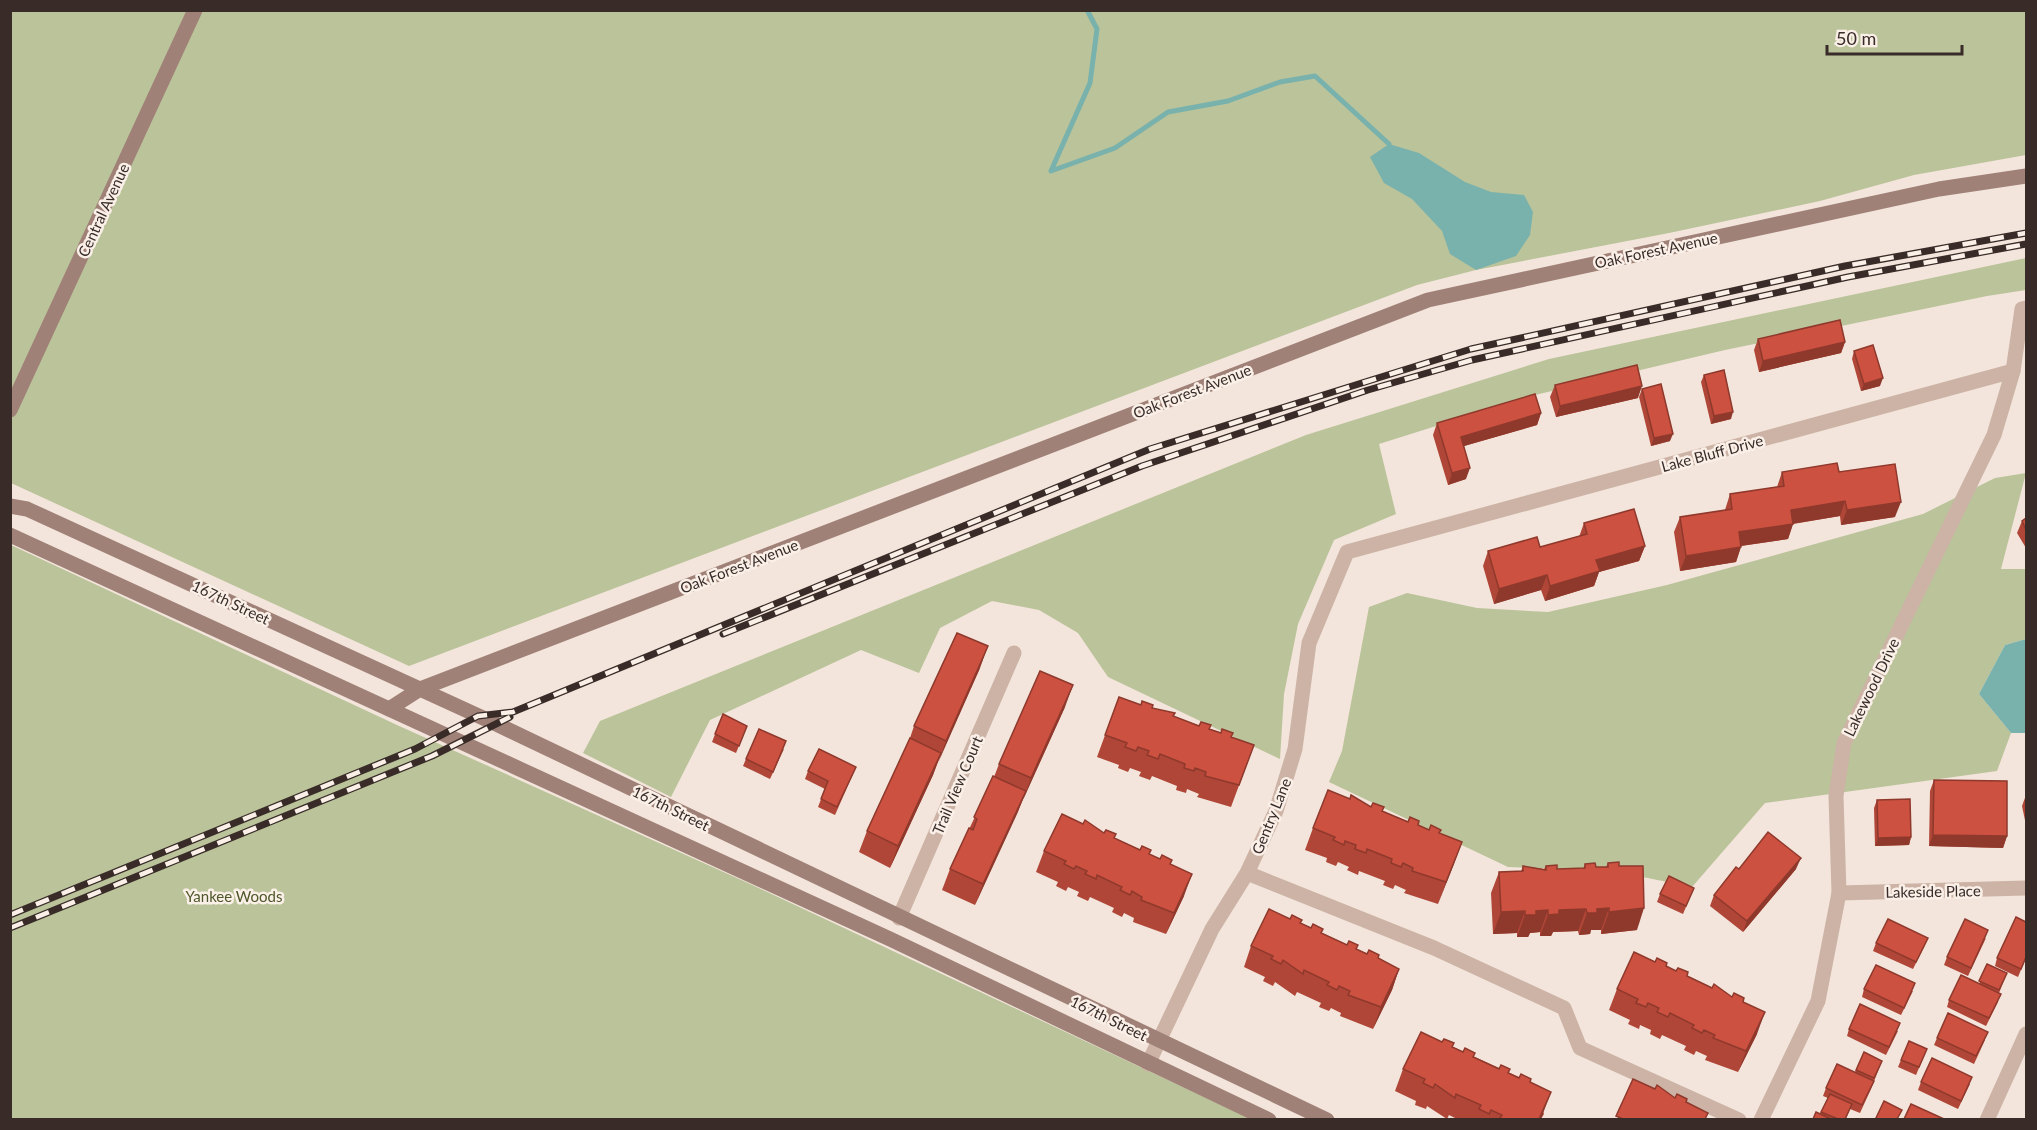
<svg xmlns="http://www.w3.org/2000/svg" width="2037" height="1130" viewBox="0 0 2037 1130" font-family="Lato,sans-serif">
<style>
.green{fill:#bbc39a}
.water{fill:#79b2ad}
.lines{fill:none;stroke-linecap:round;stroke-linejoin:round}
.stream{stroke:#79b2ad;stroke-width:5}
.street{stroke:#ccb3a6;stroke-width:15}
.secondary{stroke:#a08178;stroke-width:15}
.rail-casing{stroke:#382b28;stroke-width:7}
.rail{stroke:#faf0e8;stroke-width:4.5;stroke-dasharray:14;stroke-linecap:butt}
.wall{fill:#af4637}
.shaded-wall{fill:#8f392d}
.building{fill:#cc5140;stroke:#8f392d;stroke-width:1.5}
.labels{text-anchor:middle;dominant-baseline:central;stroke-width:5;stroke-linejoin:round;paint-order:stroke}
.street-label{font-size:15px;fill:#382b28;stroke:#faf0e8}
.park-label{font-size:15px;fill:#4d572a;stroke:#faf0e8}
</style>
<rect width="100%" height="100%" fill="#f3e5db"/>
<g class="green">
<polygon points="10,11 2026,11 2026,155 1914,175 1820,201 1669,233 1476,270 1417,285 409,666 11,483"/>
<polygon points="2026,258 2026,290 1987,296 1725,350 1535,395 1379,444 1396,514 1334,540 1298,624 1284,694 1280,759 1108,677 1078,633 1039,610 992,601 940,628 919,673 861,650 710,720 671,797 583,753 600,721 1306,435 1549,359"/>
<polygon points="2026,473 2001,569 2026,569 2026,639 2005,645 1979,694 2011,733 1997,771 1765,803 1692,887 1613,871 1508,867 1329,782 1342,751 1369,607 1407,593 1477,608 1548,612 1667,585 1923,514 1995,478"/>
<polygon points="11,545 397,725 748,883 1251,1119 11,1120"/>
</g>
<g class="water">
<polygon points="1389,144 1419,153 1465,182 1491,192 1524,195 1533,212 1530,235 1516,256 1476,270 1450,254 1442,231 1412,199 1384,183 1370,157"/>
<polygon points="2026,639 2026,733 2011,733 1979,694 2005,645"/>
</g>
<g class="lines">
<polyline class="stream" points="1087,10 1097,29 1090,83 1051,171 1115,148 1168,112 1228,101 1280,82 1315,76 1389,144"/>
<g class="street">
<polyline points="1247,873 1434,948 1564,1008 1580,1048 1739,1120"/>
<polyline points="1839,893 2026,888"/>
<polyline points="899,918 1014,653"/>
<polyline points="1148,1064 1212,929 1247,873 1276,811 1295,749 1309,643 1347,552 2013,371"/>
<polyline points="1761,1120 1818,1001 1839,893 1836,796 1844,743 1994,435 2013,371 2022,309 2026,308"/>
<polyline points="1987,1120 2026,1034"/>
</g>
<g class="secondary">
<polyline points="10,410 195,10"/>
<polyline points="10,506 27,509 494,723 1327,1120"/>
<polyline points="10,535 890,939 1269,1120"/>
<polyline points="389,709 420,689 1428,300 1939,189 2026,176"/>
</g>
<g class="rail-casing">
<g id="rail">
<polyline points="723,634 1142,466 1368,390 1472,360 1848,277 2026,244"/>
<polyline points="10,915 415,749 478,716 513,712 1150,449 1471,349 1845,266 2026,233"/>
<polyline points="10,928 432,756 510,717"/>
</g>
</g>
<use href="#rail" class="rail"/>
</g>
<g class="wall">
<polygon points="1758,339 1845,342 1841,353 1759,372 1754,350"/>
<polygon points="1854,351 1880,386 1861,391 1852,359"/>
<polygon points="1704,375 1731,419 1711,424 1701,382"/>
<polygon points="1555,385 1638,398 1556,417 1550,397"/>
<polygon points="1642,389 1670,441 1651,446 1639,397"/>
<polygon points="1541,413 1537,425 1464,446 1466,479 1448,485 1433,435 1437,423"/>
<polygon points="1782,472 1839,472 1895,517 1841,525 1840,516 1793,524 1788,539 1741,546 1736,562 1680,571 1674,532 1680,517 1725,510 1730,494 1777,487"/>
<polygon points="2026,518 2026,548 2017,533 2022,521"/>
<polygon points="1584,523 1645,546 1639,561 1599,572 1594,586 1545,601 1541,590 1494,604 1483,566 1488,551 1540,547 1579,537"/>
<polygon points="980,668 938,762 933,775 890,868 859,852 867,831 910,738 914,726"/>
<polygon points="1119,697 1254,745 1231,807 1197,797 1199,794 1187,789 1186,793 1176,790 1177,786 1152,776 1150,780 1139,776 1141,772 1130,768 1128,772 1118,768 1119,765 1097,757"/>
<polygon points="1065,707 975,905 942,890 950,869 994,777 999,764"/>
<polygon points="723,714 747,726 736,753 712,742"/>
<polygon points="784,749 770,779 743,766 746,759"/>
<polygon points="808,771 853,774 835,815 818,807 825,789 805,779"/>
<polygon points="1934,780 2007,836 2003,848 1929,846 1930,791"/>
<polygon points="2026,795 2026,825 2022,806"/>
<polygon points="1877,800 1911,837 1909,845 1875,846 1874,808"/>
<polygon points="1371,807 1462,842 1438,904 1404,893 1406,890 1395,885 1393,889 1383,885 1385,881 1359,871 1358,875 1347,870 1349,867 1338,862 1336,866 1326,862 1327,858 1305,850 1313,828"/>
<polygon points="1104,833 1171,864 1184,896 1166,934 1133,922 1134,918 1124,913 1122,917 1112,912 1114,908 1090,897 1088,901 1077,896 1079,892 1068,887 1066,891 1056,886 1058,882 1036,872 1044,851"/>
<polygon points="1608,863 1619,866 1637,930 1601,934 1601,930 1591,930 1590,934 1579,935 1578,931 1553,932 1551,936 1540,936 1540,932 1530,933 1528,937 1517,937 1517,933 1493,934 1491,893 1499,872 1521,871 1523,866 1544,869 1546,866 1557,869 1583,869 1585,864 1596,867 1606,867"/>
<polygon points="1739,869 1796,869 1743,932 1710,906 1714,895"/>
<polygon points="1694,888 1683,914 1657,902 1660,894"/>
<polygon points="2026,922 2026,958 2018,977 1995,966 1997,958"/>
<polygon points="1301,923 1399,969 1392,990 1373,1029 1340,1016 1341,1013 1331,1008 1329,1011 1319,1007 1321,1003 1297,992 1295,996 1275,982 1273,986 1263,981 1265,977 1244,967 1251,946"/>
<polygon points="1986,938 1968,976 1944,965 1947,957"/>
<polygon points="1876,943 1925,945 1913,969 1873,951"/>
<polygon points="1987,964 2007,973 1999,993 1998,1002 1986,1026 1947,1007 1949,1000 1979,984"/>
<polygon points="1666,966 1743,1002 1757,1034 1738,1072 1705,1060 1707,1056 1696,1051 1694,1055 1684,1050 1686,1046 1662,1035 1660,1039 1650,1034 1651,1030 1640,1025 1639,1029 1628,1024 1630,1020 1609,1010 1617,989"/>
<polygon points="1864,989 1913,991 1901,1015 1862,997"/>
<polygon points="1849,1029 1898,1031 1886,1055 1847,1036"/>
<polygon points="1937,1038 1985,1040 1974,1064 1934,1045"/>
<polygon points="1909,1041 1927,1049 1916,1075 1898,1067"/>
<polygon points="1453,1047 1530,1082 1544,1114 1541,1119 1457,1119 1449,1115 1447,1119 1427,1106 1426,1109 1415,1105 1416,1101 1395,1091 1403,1069"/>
<polygon points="1864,1052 1882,1061 1871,1089 1860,1113 1850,1109 1846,1119 1813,1119 1820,1114 1828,1098 1823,1096 1826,1088 1855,1072"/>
<polygon points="1921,1082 1970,1084 1958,1109 1918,1090"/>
</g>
<g class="shaded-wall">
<polygon points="1845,342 1841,353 1759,372 1763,361"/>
<polygon points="1883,378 1880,386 1861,391 1864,384"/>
<polygon points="1642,386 1638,398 1556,417 1560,406"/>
<polygon points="1733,412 1731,419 1711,424 1714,416"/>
<polygon points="1541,413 1537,425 1457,448 1461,437"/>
<polygon points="1673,434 1670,441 1651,446 1654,438"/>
<polygon points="1470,468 1466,479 1448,485 1452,473"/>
<polygon points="1845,501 1840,516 1785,525 1791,510"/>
<polygon points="1901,502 1895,517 1841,525 1847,510"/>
<polygon points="1793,524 1788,539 1733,547 1739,532"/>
<polygon points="1645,546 1639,561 1599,572 1594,586 1545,601 1550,586 1596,560"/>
<polygon points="1741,547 1736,562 1680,571 1686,556"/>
<polygon points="1547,575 1541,590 1494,604 1499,589"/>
<polygon points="988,646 980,668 938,763 946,741"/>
<polygon points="1073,685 1065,707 1023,800 1031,778"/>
<polygon points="941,753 933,775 890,868 898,846"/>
<polygon points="1026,791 1018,812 975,905 983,884"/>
<polygon points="1933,835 2007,836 2003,848 1929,846"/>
<polygon points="1911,837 1909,845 1875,846 1878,838"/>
<polygon points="1462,842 1454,864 1438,904 1446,882"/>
<polygon points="1801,858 1796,869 1743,932 1747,921"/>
<polygon points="1192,874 1184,896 1166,934 1174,913"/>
<polygon points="1609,908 1601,930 1591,930 1590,934 1579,935 1587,913 1597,909"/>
<polygon points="1644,908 1637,930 1601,934 1609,912"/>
<polygon points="1586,909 1578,931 1553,932 1551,936 1540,936 1548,915 1559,910"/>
<polygon points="1548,910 1540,932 1530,933 1528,937 1517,937 1525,915 1536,911"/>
<polygon points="1525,911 1517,933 1493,934 1501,912"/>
<polygon points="1399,969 1392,990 1373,1029 1381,1007"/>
<polygon points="1765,1012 1757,1034 1738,1072 1746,1051"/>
<polygon points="1551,1092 1541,1119 1539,1119"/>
</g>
<g class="building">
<polygon points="1840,320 1845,342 1763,361 1758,339"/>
<polygon points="1873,345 1883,378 1864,384 1854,351"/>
<polygon points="1637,365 1642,386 1560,406 1555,385"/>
<polygon points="1724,370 1733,412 1714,416 1704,375"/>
<polygon points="1661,384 1673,434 1654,438 1642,389"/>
<polygon points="1535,394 1541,413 1461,437 1470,468 1452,473 1437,423"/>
<polygon points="1837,463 1839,472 1895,464 1901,502 1847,510 1845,501 1791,510 1793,524 1739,532 1741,547 1686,556 1680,517 1732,509 1730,494 1784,486 1782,472"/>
<polygon points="1634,509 1645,546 1596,560 1600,571 1550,586 1547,575 1499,589 1488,551 1537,537 1540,547 1587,534 1584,523"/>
<polygon points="2026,518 2026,530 2022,521"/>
<polygon points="957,633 988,646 946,741 914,726"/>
<polygon points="1040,671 1073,685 1031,778 999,764"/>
<polygon points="1119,697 1141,705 1142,701 1153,705 1152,708 1175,713 1173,716 1199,726 1201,722 1211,725 1209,729 1221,733 1222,729 1233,733 1231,737 1254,745 1239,785 1205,776 1206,772 1195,768 1194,771 1184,768 1185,764 1160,754 1158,759 1147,755 1149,751 1138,747 1136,751 1125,747 1127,743 1105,735"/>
<polygon points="723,714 747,726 739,746 715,734"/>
<polygon points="759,729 786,741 773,772 746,759"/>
<polygon points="910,738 941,753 898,846 867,831"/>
<polygon points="819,749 856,767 837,807 821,799 828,781 808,771"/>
<polygon points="993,776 1026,791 983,884 950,869 969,828 973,830 977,819 974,817"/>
<polygon points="1934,780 2007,781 2007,836 1933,835"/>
<polygon points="1328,790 1350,799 1351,795 1371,807 1373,803 1384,807 1382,811 1408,822 1410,817 1419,821 1418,825 1429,830 1431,825 1441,830 1439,833 1462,842 1446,882 1412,871 1413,868 1403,863 1401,867 1391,863 1392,859 1367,849 1366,853 1355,849 1356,845 1345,841 1344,845 1333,840 1335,837 1313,828"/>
<polygon points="1910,799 1911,837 1878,838 1877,800"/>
<polygon points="1062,814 1083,824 1085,820 1104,833 1106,830 1116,834 1114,838 1140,850 1142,846 1151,850 1149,854 1160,859 1162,855 1172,860 1170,864 1192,874 1174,913 1141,900 1142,897 1132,891 1130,895 1120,890 1122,887 1097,875 1096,879 1085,874 1087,871 1076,866 1074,869 1064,864 1066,861 1044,851"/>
<polygon points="1768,832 1801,858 1747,921 1714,895 1736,867 1739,869"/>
<polygon points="1619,862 1619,866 1643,866 1644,908 1609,912 1609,908 1597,909 1597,913 1587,913 1586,909 1559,910 1559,914 1548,915 1548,910 1536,911 1536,915 1525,915 1525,911 1501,912 1499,872 1523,871 1523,866 1546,870 1546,866 1557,865 1557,869 1585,868 1585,864 1595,863 1596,867 1608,867 1608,863"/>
<polygon points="1669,876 1694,888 1686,906 1660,894"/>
<polygon points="1269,909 1290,919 1292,915 1302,920 1300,923 1311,928 1313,924 1323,929 1321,933 1347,945 1349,941 1358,945 1356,949 1367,954 1369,950 1379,955 1378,958 1399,969 1381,1007 1348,995 1350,991 1339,986 1337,990 1327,985 1329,982 1304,970 1303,974 1283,960 1281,964 1271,959 1273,956 1251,946"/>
<polygon points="2016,917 2026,922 2026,957 2021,969 1997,958"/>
<polygon points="1888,919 1928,938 1916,962 1876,943"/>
<polygon points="1965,919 1988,930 1971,968 1947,957"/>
<polygon points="1634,952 1655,962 1657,958 1667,963 1666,966 1676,971 1678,968 1688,972 1687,976 1712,988 1714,984 1732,997 1734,993 1744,998 1743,1002 1765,1012 1746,1051 1713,1038 1715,1035 1704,1030 1702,1033 1692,1028 1694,1025 1670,1013 1668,1017 1657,1012 1659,1008 1648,1003 1646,1007 1636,1003 1638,999 1617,989"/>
<polygon points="1987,964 2007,973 1999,990 1979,981"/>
<polygon points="1876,965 1915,983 1904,1008 1864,989"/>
<polygon points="1961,975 2001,994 1989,1018 1949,1000"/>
<polygon points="1860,1004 1900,1023 1889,1047 1849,1029"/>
<polygon points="1948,1013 1988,1032 1976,1056 1937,1038"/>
<polygon points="1421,1032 1442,1042 1444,1039 1454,1043 1452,1047 1463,1052 1465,1048 1475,1053 1473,1057 1499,1069 1501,1065 1510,1069 1508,1073 1519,1078 1521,1074 1531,1079 1530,1082 1551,1092 1539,1119 1503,1119 1500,1118 1502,1115 1491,1110 1489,1114 1479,1109 1481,1105 1456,1094 1455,1098 1435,1084 1433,1088 1423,1083 1425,1079 1403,1069"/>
<polygon points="1909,1041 1927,1049 1919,1067 1901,1060"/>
<polygon points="1864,1052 1882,1061 1874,1078 1856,1070"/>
<polygon points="1932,1058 1972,1077 1961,1101 1921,1082"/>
<polygon points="1837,1064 1874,1081 1862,1105 1826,1088"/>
<polygon points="1633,1079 1655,1089 1657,1085 1675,1098 1677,1094 1687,1099 1686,1102 1708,1113 1705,1119 1623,1119 1616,1116"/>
<polygon points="1830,1094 1852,1104 1845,1119 1838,1119 1821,1112"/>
<polygon points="1884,1101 1902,1110 1897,1119 1878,1119 1876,1118"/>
<polygon points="1911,1104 1944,1119 1904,1119"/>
<polygon points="1816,1112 1831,1119 1813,1119"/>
</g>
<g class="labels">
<g class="street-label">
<text transform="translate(103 210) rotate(-65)">Central Avenue</text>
<text transform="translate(1656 250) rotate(-12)">Oak Forest Avenue</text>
<text transform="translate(1192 391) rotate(-21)">Oak Forest Avenue</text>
<text transform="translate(1712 453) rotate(-15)">Lake Bluff Drive</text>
<text transform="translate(739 566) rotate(-21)">Oak Forest Avenue</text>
<text transform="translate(231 602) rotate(25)">167th Street</text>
<text transform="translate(1871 687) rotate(-64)">Lakewood Drive</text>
<text transform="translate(957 785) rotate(-67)">Trail View Court</text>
<text transform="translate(671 808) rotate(26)">167th Street</text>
<text transform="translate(1271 816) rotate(-68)">Gentry Lane</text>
<text transform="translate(1933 891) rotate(-1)">Lakeside Place</text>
<text transform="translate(1109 1018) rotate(26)">167th Street</text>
</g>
<g class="park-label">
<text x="234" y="896">Yankee Woods</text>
</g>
</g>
<rect width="2037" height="1130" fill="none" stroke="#382b28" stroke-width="24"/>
<path d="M1827 45v9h135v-9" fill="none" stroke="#382b28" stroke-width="3"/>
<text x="1836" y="45" font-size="18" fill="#382b28" stroke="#faf0e8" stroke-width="4.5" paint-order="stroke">50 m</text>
</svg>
